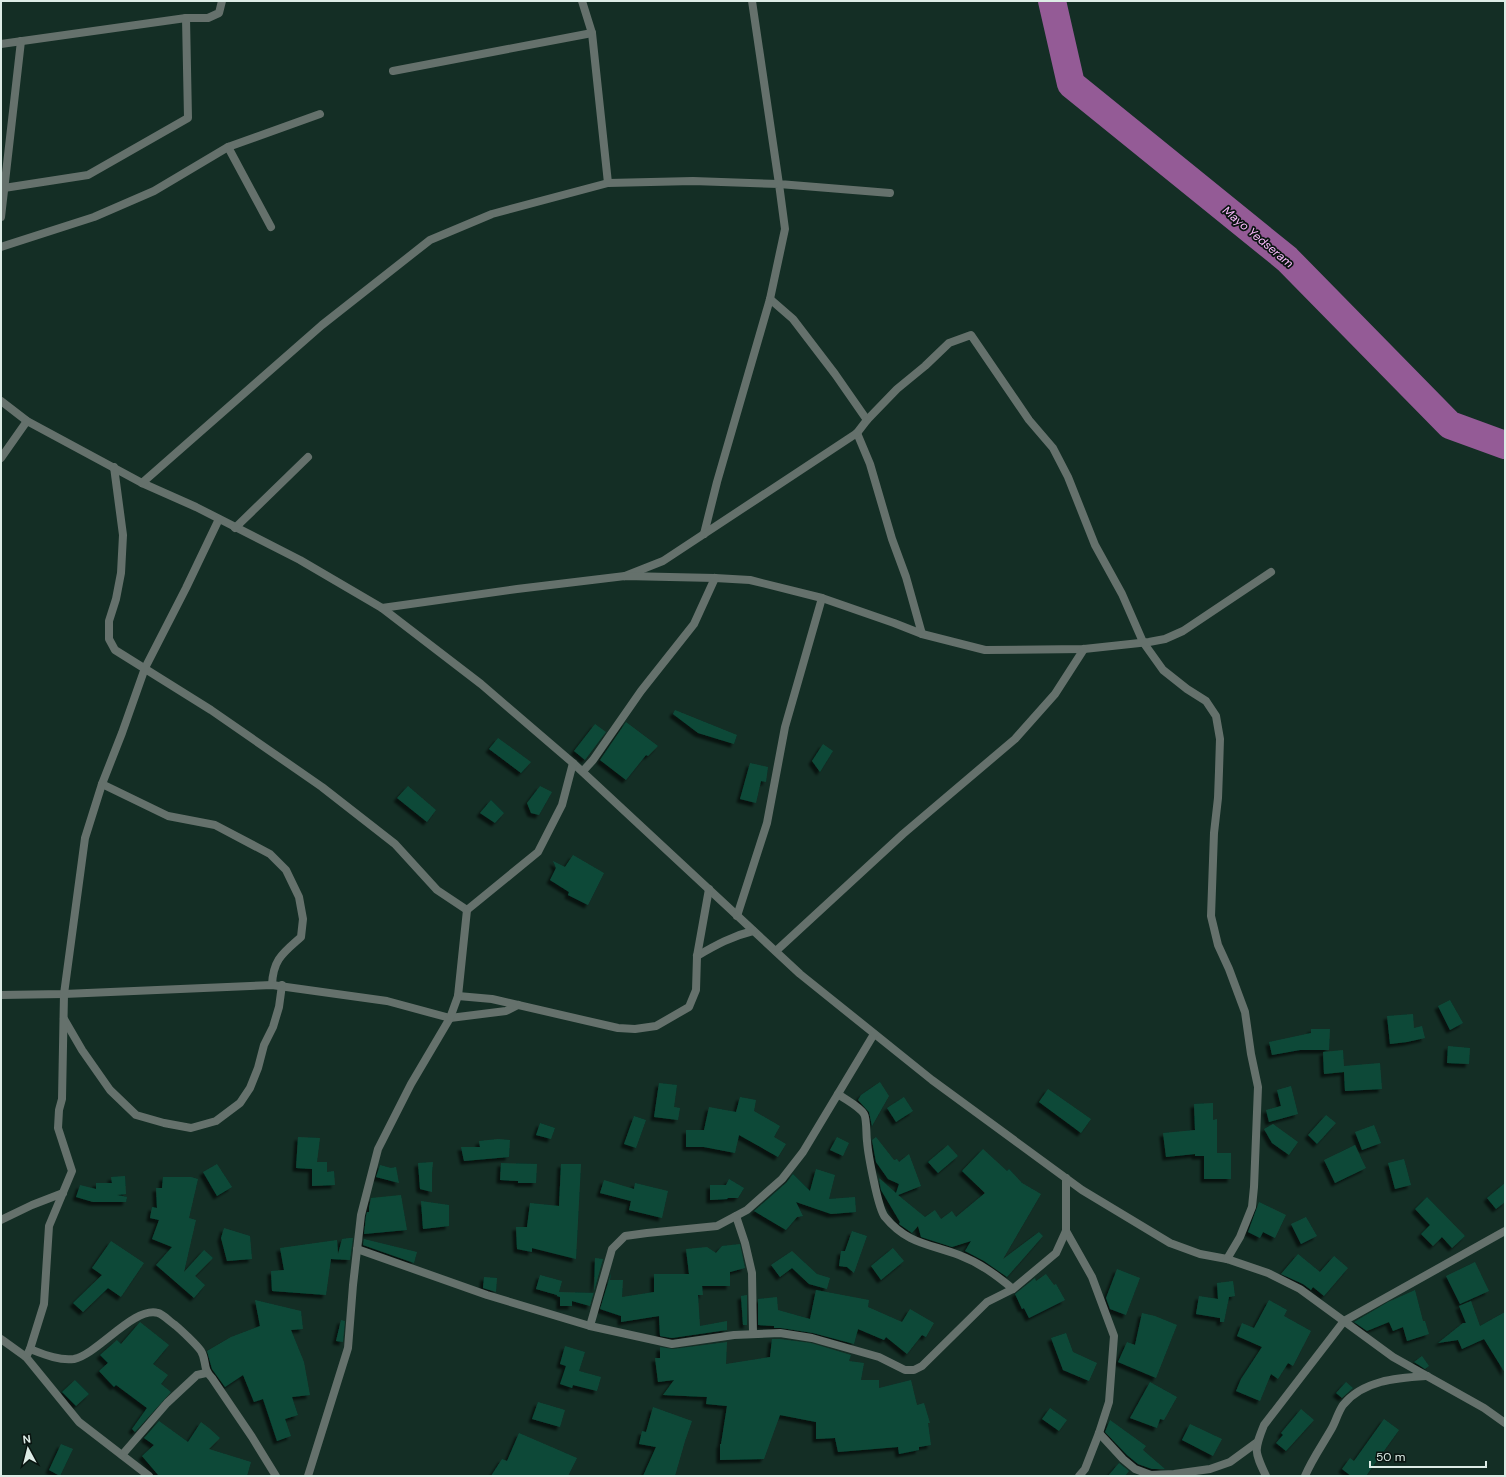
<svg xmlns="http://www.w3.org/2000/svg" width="1506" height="1477" viewBox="0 0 1506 1477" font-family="'DM Sans',sans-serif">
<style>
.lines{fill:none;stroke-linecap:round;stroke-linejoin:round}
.river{stroke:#945b96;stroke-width:28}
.building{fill:#0d4938;filter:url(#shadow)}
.minor{stroke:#65716c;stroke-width:8}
.labels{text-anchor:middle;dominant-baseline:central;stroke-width:3.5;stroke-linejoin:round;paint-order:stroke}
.water-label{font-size:12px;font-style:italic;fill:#f9b9fb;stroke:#091410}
</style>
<defs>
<filter id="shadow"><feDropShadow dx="-3.5" dy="3.5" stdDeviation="1" flood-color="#0009"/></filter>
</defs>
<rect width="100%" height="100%" fill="#142e25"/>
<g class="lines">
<polyline class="river" points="1052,1 1071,84 1287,259 1450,425 1505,445"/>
</g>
<g class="building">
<polygon points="675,710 737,735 734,744 698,733 673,714"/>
<polygon points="626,722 658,746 648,756 646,755 626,780 600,760"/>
<polygon points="595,724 606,732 585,760 574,751"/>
<polygon points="498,738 531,762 521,773 489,749"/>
<polygon points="823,744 833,751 820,772 812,761"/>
<polygon points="750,763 768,767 766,782 761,781 756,803 740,799"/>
<polygon points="408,786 436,810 427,822 397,798"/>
<polygon points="540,786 552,792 539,815 531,813 527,803"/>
<polygon points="491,800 504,813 495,823 480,813"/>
<polygon points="573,855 604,873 588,905 568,895 569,892 550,880 556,868 553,861 565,867"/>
<polygon points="1450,1000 1463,1023 1450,1030 1438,1006"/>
<polygon points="1413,1014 1414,1028 1422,1026 1425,1038 1407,1042 1390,1044 1387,1016"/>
<polygon points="1311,1029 1330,1029 1329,1050 1300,1050 1272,1055 1269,1042 1311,1033"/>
<polygon points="1448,1046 1470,1048 1469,1064 1447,1063"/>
<polygon points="1343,1050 1344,1066 1380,1063 1382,1089 1345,1091 1344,1072 1324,1074 1323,1052"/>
<polygon points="880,1082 889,1096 872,1126 869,1112 858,1100 861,1095"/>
<polygon points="659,1083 677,1085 674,1107 680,1108 678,1120 654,1117"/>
<polygon points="1291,1086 1298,1114 1269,1122 1266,1110 1281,1106 1277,1090"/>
<polygon points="1048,1089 1091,1119 1081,1133 1039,1102"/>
<polygon points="740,1097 756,1100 754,1111 780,1126 774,1137 786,1144 778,1157 739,1135 735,1153 704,1147 686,1147 686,1130 704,1130 709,1107 736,1112"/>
<polygon points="904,1097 913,1111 896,1122 887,1108"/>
<polygon points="1213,1103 1213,1120 1217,1119 1217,1153 1231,1153 1231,1179 1204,1179 1204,1156 1195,1156 1195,1154 1166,1157 1163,1133 1195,1130 1194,1104"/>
<polygon points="1326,1115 1336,1123 1317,1144 1308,1135"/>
<polygon points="634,1116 646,1120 636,1148 624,1144"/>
<polygon points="540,1123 555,1128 551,1139 536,1135"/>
<polygon points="1273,1124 1298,1142 1289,1155 1272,1143 1264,1129"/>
<polygon points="1374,1125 1381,1143 1362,1150 1355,1132"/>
<polygon points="298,1137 320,1138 317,1162 327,1162 327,1172 334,1171 335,1185 312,1186 312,1169 296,1168"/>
<polygon points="837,1137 849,1143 843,1156 830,1150"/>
<polygon points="876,1137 894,1160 897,1159 899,1162 909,1154 921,1186 898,1195 925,1217 935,1210 941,1219 952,1211 956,1217 985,1193 962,1171 983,1149 1007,1171 1009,1169 1022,1183 1041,1194 1003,1259 1039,1232 1043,1236 1007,1277 984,1261 965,1251 971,1241 952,1247 921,1237 918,1226 912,1233 899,1224 900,1222 881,1190 879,1178 896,1193 899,1184 888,1179 876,1162 872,1140"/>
<polygon points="498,1139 510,1140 509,1157 464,1161 461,1147 480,1147 479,1141"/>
<polygon points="948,1145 958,1156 938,1173 928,1162"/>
<polygon points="1355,1145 1366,1168 1335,1183 1324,1160"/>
<polygon points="1404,1159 1411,1185 1395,1189 1388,1163"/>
<polygon points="433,1162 432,1173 432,1192 420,1189 418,1163"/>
<polygon points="501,1163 537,1164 536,1183 518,1183 518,1181 500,1180"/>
<polygon points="217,1164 232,1187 217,1196 203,1172"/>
<polygon points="561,1164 581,1164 576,1259 532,1248 532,1252 517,1249 516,1227 527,1227 530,1203 559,1206"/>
<polygon points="380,1165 391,1168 396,1167 399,1183 376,1177"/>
<polygon points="816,1169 835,1175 829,1199 855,1197 856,1212 831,1214 796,1202 803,1216 797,1217 786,1230 754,1211 786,1183 793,1174 810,1191"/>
<polygon points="125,1176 126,1194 117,1195 127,1197 126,1202 93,1202 76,1197 80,1185 96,1189 96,1183 112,1183 111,1177"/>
<polygon points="163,1177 191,1177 198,1179 189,1218 196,1220 184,1272 204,1250 213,1258 195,1276 205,1285 194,1298 156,1265 172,1247 152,1239 159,1220 150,1218 152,1207 157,1208 156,1188 162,1188"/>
<polygon points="729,1179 744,1188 738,1198 727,1198 728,1199 710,1200 710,1185 726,1185"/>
<polygon points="604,1180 634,1189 635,1183 668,1191 662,1218 629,1210 631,1201 600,1193"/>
<polygon points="1505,1183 1505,1202 1496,1209 1487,1198"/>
<polygon points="401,1195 407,1230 364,1234 366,1216 367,1212 369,1212 369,1207 371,1198"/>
<polygon points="1427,1197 1465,1236 1452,1248 1442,1237 1433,1246 1421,1234 1430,1225 1415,1209"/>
<polygon points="421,1201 449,1205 449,1226 423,1229"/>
<polygon points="1259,1202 1286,1215 1275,1238 1263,1232 1260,1238 1248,1232"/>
<polygon points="1306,1217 1317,1236 1301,1244 1291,1224"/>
<polygon points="224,1228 250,1236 252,1259 227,1261 221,1238"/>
<polygon points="852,1231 867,1236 854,1273 847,1267 839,1266 841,1251 845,1251"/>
<polygon points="349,1238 353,1238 350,1260 331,1259 326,1295 272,1291 271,1271 284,1270 280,1248 337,1240 338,1254 342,1239"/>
<polygon points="364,1239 417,1252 414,1263 363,1245"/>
<polygon points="111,1241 144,1263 121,1297 108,1288 83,1312 73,1303 102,1275 92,1268"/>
<polygon points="740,1244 745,1268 730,1272 730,1286 702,1286 703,1295 698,1295 700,1326 727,1321 727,1330 672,1338 660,1336 659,1316 621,1322 621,1316 600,1309 611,1273 610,1280 623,1280 622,1297 654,1292 654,1274 689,1274 686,1249 707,1247 716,1253 722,1246"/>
<polygon points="893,1248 904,1261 881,1280 871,1266"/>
<polygon points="792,1251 817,1274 830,1278 827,1289 809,1284 792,1268 780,1277 771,1265"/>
<polygon points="1298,1254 1320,1272 1334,1256 1348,1268 1324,1296 1313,1287 1311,1290 1303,1284 1281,1274"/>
<polygon points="595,1258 603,1259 590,1306 572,1301 572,1306 560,1306 560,1297 557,1296 557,1295 536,1289 540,1275 562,1281 559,1292 594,1293"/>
<polygon points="1475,1262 1489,1291 1460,1304 1446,1276"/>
<polygon points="1117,1269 1140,1278 1126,1315 1110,1309 1106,1298"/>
<polygon points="1046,1274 1054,1285 1056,1284 1065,1300 1029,1318 1024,1308 1022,1309 1015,1294 1035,1278 1036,1281"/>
<polygon points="484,1277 497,1278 496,1292 483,1288"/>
<polygon points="1233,1281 1235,1296 1229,1297 1224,1322 1220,1322 1220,1318 1196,1314 1199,1296 1218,1299 1217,1283"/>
<polygon points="816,1290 869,1300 868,1307 902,1322 910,1309 934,1323 926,1337 922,1335 907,1354 886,1337 884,1340 858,1329 854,1344 813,1333 781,1328 774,1328 774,1326 758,1325 758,1299 777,1297 778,1310 810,1319"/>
<polygon points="1415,1290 1423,1321 1425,1321 1429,1334 1407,1341 1403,1327 1393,1331 1389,1322 1367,1331 1354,1322 1388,1302"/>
<polygon points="747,1295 747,1325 743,1325 741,1296"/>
<polygon points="255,1300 301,1311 303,1329 291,1330 304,1362 310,1395 292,1397 298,1415 285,1419 291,1436 277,1441 263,1399 254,1402 243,1375 225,1387 212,1369 207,1351 231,1337 260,1326"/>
<polygon points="1269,1300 1287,1310 1284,1316 1311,1331 1293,1366 1288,1363 1278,1379 1271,1374 1260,1401 1236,1391 1241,1379 1262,1347 1237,1336 1242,1323 1254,1328"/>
<polygon points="1471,1301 1480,1326 1505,1312 1505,1373 1484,1339 1462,1349 1458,1340 1438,1343 1463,1323 1466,1323 1459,1306"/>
<polygon points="1142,1313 1155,1316 1177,1325 1156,1378 1118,1362 1127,1342 1135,1345"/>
<polygon points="341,1320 345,1321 343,1342 336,1341"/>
<polygon points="140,1322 169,1345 153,1364 168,1375 161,1384 171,1392 135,1432 132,1429 147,1408 116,1385 114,1387 99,1371 108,1363 100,1355 117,1340 121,1344"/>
<polygon points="1066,1333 1073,1352 1097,1363 1089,1381 1063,1370 1051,1338"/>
<polygon points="772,1339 780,1339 811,1343 851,1355 849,1361 864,1363 861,1380 879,1380 879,1388 911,1380 917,1405 924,1403 930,1423 928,1423 931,1445 919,1447 919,1450 899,1454 898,1447 838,1452 835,1438 816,1439 816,1422 780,1415 764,1459 720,1460 720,1444 721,1444 727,1406 706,1404 707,1397 663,1395 674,1380 658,1382 655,1358 660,1358 660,1347 673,1349 727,1342 726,1364 770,1357"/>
<polygon points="565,1346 585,1352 579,1371 601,1377 597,1391 573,1385 572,1388 560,1384 566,1366 560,1364"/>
<polygon points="1422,1356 1429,1366 1425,1369 1414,1362"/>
<polygon points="75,1380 89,1394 76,1406 62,1392"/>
<polygon points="1150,1382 1177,1397 1164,1420 1160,1419 1157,1428 1130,1418"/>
<polygon points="1346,1382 1353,1388 1342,1398 1336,1393"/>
<polygon points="538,1402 565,1410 560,1427 532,1419"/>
<polygon points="653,1407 692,1421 685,1441 675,1476 643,1476 656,1447 639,1444 642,1431 646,1432"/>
<polygon points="1050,1408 1067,1420 1059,1431 1042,1419"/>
<polygon points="1301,1409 1314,1420 1286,1451 1276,1443 1283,1435 1281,1433"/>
<polygon points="1384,1419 1399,1430 1366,1476 1351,1476 1342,1469 1350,1458 1354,1461"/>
<polygon points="1110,1420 1146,1446 1143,1450 1165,1469 1152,1469 1138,1464 1127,1455 1105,1432"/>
<polygon points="159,1421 188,1442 201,1422 209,1428 220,1438 209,1449 251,1462 247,1476 159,1476 142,1456 154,1445 144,1438"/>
<polygon points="1190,1424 1222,1439 1213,1456 1182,1440"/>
<polygon points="519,1433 577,1458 568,1476 491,1476 502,1459 507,1461"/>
<polygon points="61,1444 73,1449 60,1476 49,1470"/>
<polygon points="1119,1463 1129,1471 1125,1476 1108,1476"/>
</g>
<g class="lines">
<g class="minor">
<polyline points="582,1 592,33 608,183"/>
<polyline points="752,1 779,184 890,193"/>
<polyline points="1,44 186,18 208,18 219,13 222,1"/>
<polyline points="393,71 592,33"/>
<polyline points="228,147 271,227"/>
<polyline points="4,188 88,175 188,118 186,18"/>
<polyline points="1,217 21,41"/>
<polyline points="1,247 94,217 154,191 228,147 320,114"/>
<polyline points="770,299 793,319 835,374 867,420"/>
<polyline points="1,401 27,421 142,483 196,507 300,560 382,608 481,684 573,763 800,974 932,1080 1082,1190 1170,1243 1200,1254 1227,1259 1268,1273 1300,1289 1393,1357 1484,1408 1505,1423"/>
<polyline points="857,433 870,464 892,539 906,577 922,634"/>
<polyline points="1,458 27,421"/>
<polyline points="114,467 123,535 121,573 116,599 109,621 109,639 115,650 211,710 322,787 395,844 437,890 467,910"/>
<polyline points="142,483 322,325 430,240 492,214 608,183 693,181 779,184 785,229 770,299 717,482 704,534"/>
<polyline points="235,528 308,457"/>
<polyline points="625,576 663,561 857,433 867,420 897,389 925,366 949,343 971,335 1029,420 1053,448 1068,477 1095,545 1122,594 1143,642 1163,670 1187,689 1206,701 1216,716 1220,739 1219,771 1218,798 1214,833 1211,916 1218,945 1229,969 1245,1012 1251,1054 1258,1087 1254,1187 1252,1207 1240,1237 1227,1259"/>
<polyline points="382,608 517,589 625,576 715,578 750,580 822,598 894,623 922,634 985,650 1084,649 1149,642 1165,639 1183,631 1271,572"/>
<polyline points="583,771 593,760 641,691 694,624 715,578"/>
<path d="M 102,784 L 168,816 L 215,825 L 270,854 L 286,870 L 299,897 L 303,919 L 301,937 C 283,953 273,959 272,985"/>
<polyline points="737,916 767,823 785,727 822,598"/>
<polyline points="776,951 903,834 1015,739 1055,694 1084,649"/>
<path d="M 697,956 C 716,945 732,936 753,931"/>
<polyline points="1,995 64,994 272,985 387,1001 450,1018 506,1011 518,1005"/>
<polyline points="458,996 492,999 618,1028 635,1029 656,1026 689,1007 696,990 697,956 709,889"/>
<polyline points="64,1019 82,1050 110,1090 136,1115 164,1123 191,1128 216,1121 240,1103 250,1088 258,1068 264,1045 273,1027 279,1007 282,985"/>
<path d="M 838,1094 C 846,1100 859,1106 864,1114 C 867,1119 866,1135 867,1141 C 868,1154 878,1209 885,1217 C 907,1244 930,1244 959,1255 C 980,1263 996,1275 1013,1289"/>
<polyline points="736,1216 745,1243 752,1273 753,1334"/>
<polyline points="1,1220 32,1205 63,1193"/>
<polyline points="1066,1231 1092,1277 1114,1336 1109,1402 1099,1433 1085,1469 1079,1476"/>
<polyline points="357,1249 487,1295 590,1326 672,1344 734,1335 780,1333 812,1338 879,1357 905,1370 914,1370 922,1366 987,1302 1013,1289 1056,1253 1066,1231 1066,1178"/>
<polyline points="590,1326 612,1249 625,1236 647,1233 717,1226 747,1210 782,1179 803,1152 874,1034"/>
<polyline points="1,1339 26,1357 79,1422 149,1476"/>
<path d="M 30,1349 C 43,1354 59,1361 74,1359 C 98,1354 134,1306 158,1313 C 163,1314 170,1322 175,1325 C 181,1330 197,1345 201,1351 C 207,1361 202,1368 212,1378 L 252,1437 L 276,1476"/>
<polyline points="26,1357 30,1349 44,1304 49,1226 72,1171 58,1128 59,1110 62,1099 64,994 85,838 102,784 122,733 145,668 186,588 219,519"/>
<polyline points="1099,1433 1123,1459 1135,1469 1151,1475 1174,1474 1210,1469 1230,1462 1256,1443"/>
<polyline points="122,1455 167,1403 197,1375 206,1373"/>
<polyline points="308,1476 348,1348 353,1285 361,1215 378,1149 411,1084 450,1018 458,996 467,910 538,852 562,805 573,763"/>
<path d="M 1266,1476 C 1254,1451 1254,1450 1264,1425 L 1344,1321 L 1505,1231"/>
<path d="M 1305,1476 C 1312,1459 1323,1444 1332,1428 C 1336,1421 1338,1412 1343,1405 C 1363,1380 1397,1378 1427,1376"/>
</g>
</g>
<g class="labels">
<g class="water-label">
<text transform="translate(1258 237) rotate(40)">Mayo Yedseram</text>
</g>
</g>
<rect width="1506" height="1477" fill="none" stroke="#ddece6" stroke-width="4"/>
<g transform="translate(28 1449) rotate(353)" stroke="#091410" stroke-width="3" paint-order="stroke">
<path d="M0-3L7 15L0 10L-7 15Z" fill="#ddece6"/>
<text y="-6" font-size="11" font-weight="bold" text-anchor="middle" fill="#ddece6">N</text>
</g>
<path d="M1370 1461v6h116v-6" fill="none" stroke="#ddece6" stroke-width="2"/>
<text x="1376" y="1461" font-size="12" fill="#ddece6" stroke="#091410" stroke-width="3" paint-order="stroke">50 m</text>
</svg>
